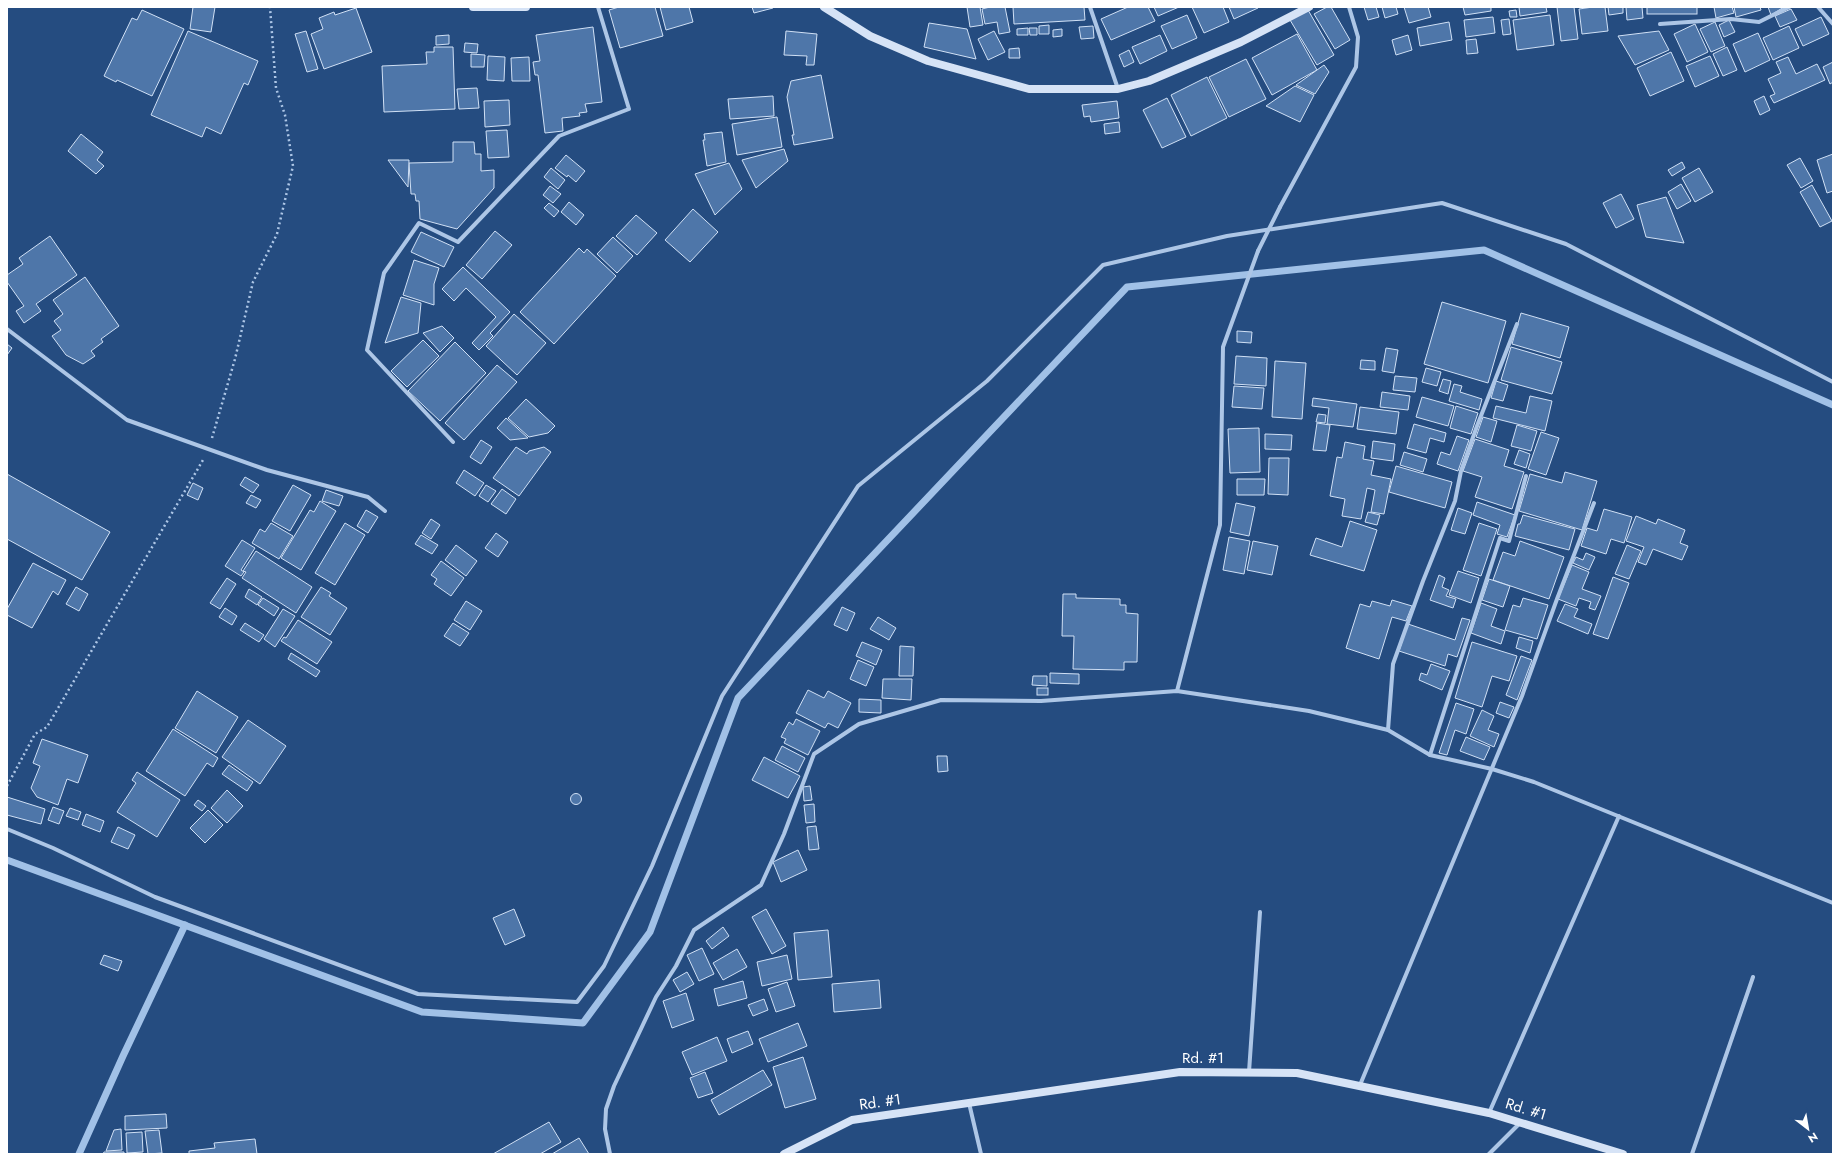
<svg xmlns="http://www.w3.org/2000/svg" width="1840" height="1161" viewBox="0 0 1840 1161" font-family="Jost,sans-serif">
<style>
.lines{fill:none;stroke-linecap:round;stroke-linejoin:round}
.stream{stroke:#a1c1e7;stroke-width:7}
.building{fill:#4e76a9;stroke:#d0e0f5}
.path{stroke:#adc6e6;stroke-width:2.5;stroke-dasharray:2 3;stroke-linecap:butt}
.street{stroke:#adc6e6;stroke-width:4}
.secondary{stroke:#d6e3f6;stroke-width:8}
.street-bridge{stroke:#adc6e6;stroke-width:4}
.labels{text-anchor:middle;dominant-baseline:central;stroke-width:3.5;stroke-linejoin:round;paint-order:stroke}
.street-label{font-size:15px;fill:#fff;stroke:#254c80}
</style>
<rect width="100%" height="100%" fill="#254c80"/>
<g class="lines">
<g class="stream">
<polyline points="7,860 422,1012 583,1023 650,932 738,698 1127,287 1484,250 1833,405"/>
<polyline points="79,1154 123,1056 185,925"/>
</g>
</g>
<g class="building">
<polygon points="193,7 215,7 211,32 190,29"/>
<polygon points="619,7 655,7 663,36 620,48 609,10"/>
<polygon points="660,7 689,7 693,22 666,30"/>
<polygon points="752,7 773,7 773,8 754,13"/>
<polygon points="967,7 980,7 983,25 970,27"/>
<polygon points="990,7 1005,7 1010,32 999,34 997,22 985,24 982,9"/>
<polygon points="1013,7 1084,7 1085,20 1014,24"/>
<polygon points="1128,7 1148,7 1155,21 1111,40 1101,19"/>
<polygon points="1154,7 1179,7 1158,16"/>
<polygon points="1192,7 1223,7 1229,22 1204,33"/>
<polygon points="1229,7 1258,7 1258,8 1234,19"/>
<polygon points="1327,7 1331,7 1350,40 1335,49 1314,14"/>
<polygon points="1364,7 1376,7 1379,17 1368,20"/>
<polygon points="1382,7 1396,7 1398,14 1385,18"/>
<polygon points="1404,7 1428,7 1431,17 1409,23"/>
<polygon points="1463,7 1491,7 1491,11 1465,15"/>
<polygon points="1519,7 1546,7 1547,12 1520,16"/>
<polygon points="1557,7 1574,7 1578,39 1561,41"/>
<polygon points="1593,7 1605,7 1608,31 1582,34 1579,9"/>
<polygon points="1608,7 1623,7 1623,13 1609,15"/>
<polygon points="1626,7 1642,7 1643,18 1627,20"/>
<rect x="1647" y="7" width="50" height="7"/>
<polygon points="1714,7 1732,7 1734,13 1716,18"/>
<polygon points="1734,7 1760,7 1761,10 1736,17"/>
<polygon points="1768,7 1784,7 1771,15"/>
<polygon points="356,8 372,52 324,69 311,34 323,29 319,18 334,12 335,15"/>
<polygon points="1791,9 1797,20 1780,27 1775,16"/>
<polygon points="142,10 184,29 152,96 117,80 116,82 104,76 132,18 137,20"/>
<polygon points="1308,10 1334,55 1317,65 1290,20"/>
<polygon points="1516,10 1517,17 1510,17 1509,11"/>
<polygon points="1187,15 1197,38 1172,49 1161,26"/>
<polygon points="1550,15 1554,45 1517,50 1513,20"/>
<polygon points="1493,17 1495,33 1466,37 1464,20"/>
<polygon points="1821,17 1829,34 1803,46 1795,29"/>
<polygon points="1509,19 1511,34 1503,35 1501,20"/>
<polygon points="1729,20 1735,32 1724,37 1719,25"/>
<polygon points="1449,22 1452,40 1420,46 1417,28"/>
<polygon points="1715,22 1725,46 1711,52 1700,29"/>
<polygon points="929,23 967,29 976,59 924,47"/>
<polygon points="1695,24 1708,52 1687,62 1674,34"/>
<polygon points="1049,25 1049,34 1039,34 1039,26"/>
<polygon points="1093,26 1094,38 1081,39 1079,27"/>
<polygon points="1789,26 1799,48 1773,60 1763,38"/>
<polygon points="593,27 602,102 585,104 587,112 579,113 580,116 562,118 563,131 545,133 538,75 535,75 533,62 540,61 536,35"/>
<polygon points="1028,28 1028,35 1017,35 1017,29"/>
<polygon points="1029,28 1037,28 1037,35 1030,35"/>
<polygon points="1062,29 1062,36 1053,37 1053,30"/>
<polygon points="188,31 258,61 248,85 244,83 221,134 206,127 202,137 151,115"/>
<polygon points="306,31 318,69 307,72 295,34"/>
<polygon points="786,31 817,34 814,65 806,65 807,56 784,55"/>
<polygon points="994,31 1005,52 988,60 978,39"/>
<polygon points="1659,31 1669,50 1635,65 1618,36"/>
<polygon points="1758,33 1770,60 1745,72 1733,44"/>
<polygon points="1297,34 1317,70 1272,95 1252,58"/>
<polygon points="449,35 449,44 436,45 436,36"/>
<polygon points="1160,35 1167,51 1140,64 1132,47"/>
<polygon points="1408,35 1412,50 1396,55 1392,40"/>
<polygon points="1476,39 1478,53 1467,54 1466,40"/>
<polygon points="465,43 478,44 477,53 464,52"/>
<polygon points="434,47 453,47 455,109 384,112 382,66 427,64 426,52 434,52"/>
<polygon points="1727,47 1737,70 1723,76 1713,54"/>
<polygon points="1019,48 1020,58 1009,58 1009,49"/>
<polygon points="1129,50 1134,62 1124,67 1119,55"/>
<polygon points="1671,52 1684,81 1650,96 1637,68"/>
<polygon points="471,54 485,55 484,67 471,67"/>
<polygon points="488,56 505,57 504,81 487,80"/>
<polygon points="1710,56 1719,76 1695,87 1686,66"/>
<polygon points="529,57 530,81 512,81 511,58"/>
<polygon points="1788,57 1796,74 1817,64 1825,80 1774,103 1770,96 1775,94 1768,79 1781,73 1776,62"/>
<polygon points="1246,59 1266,99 1229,117 1209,77"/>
<polygon points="1833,62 1833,82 1830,84 1823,67"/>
<polygon points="1324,65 1329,72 1315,94 1296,85"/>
<polygon points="821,75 833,138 794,145 792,135 794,135 787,97 791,81"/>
<polygon points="1207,77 1227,118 1191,136 1171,95"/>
<polygon points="1295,86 1314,95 1300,122 1266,106"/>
<polygon points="477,88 479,108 459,109 457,89"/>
<polygon points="773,96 774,116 730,119 728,99"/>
<polygon points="1764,96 1770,110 1760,115 1754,101"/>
<polygon points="1167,98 1186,137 1162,148 1143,110"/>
<polygon points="509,100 510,125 485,127 484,101"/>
<polygon points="1117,101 1119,118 1091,122 1090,116 1084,117 1082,105"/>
<polygon points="777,117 782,147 737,155 732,124"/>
<polygon points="1119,122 1120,132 1105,134 1104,124"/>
<polygon points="507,130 509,157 488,158 486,131"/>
<polygon points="722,132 726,162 707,166 703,140 705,140 704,134"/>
<polygon points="81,134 103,152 97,160 104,166 96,174 68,151"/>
<polygon points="453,142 474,142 475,154 481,154 481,171 494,170 494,188 457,229 420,219 419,201 416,201 415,194 411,194 409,163 453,162"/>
<polygon points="784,149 788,161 756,188 742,160"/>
<polygon points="1833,154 1833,191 1827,193 1817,160"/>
<polygon points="566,155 585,171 576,182 568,175 567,177 555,168"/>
<polygon points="1800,158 1813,181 1801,188 1787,165"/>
<polygon points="388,160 409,160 408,187"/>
<polygon points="1682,162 1685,168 1672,176 1668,170"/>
<polygon points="729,163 742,189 715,215 695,174"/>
<polygon points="551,168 565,180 558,189 544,177"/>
<polygon points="1699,168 1713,192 1695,202 1682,178"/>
<polygon points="1681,184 1691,201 1677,209 1668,192"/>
<polygon points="1812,185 1832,221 1820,227 1800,192"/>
<polygon points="550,186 561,194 553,203 543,195"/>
<polygon points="1621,194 1634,219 1616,228 1603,203"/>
<polygon points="1666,197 1684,243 1646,237 1637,205"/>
<polygon points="569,202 584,215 576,225 561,212"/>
<polygon points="549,203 559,211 554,217 544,208"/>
<polygon points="693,209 718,232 690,262 665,240"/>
<polygon points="636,215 657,233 637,255 616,236"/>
<polygon points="495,231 512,245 482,279 466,265"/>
<polygon points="421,232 454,247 444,267 411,252"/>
<polygon points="50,236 77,275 36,304 41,311 24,323 16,311 24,306 7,282 7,275 23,264 19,258"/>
<polygon points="613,237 633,256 617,273 597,254"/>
<polygon points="579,248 584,253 587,249 616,276 554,344 520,312"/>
<polygon points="414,260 439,268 434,284 434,305 403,295"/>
<polygon points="463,267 510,312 490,333 493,336 479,350 472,343 496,317 466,288 454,301 442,289"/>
<polygon points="85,277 119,326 101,339 103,342 91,351 95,356 83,364 66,355 52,336 61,330 54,321 63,314 53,300"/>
<polygon points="401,297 421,303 418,333 385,343"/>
<polygon points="1442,302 1506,321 1488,383 1424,364"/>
<polygon points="1521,313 1569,327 1560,358 1512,344"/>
<polygon points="514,314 546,343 517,375 486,346"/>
<polygon points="442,326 454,338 440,352 423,333"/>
<polygon points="1237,331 1252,332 1251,343 1237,342"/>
<polygon points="423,340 439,356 407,387 391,371"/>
<polygon points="455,342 486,373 440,421 408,391"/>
<polygon points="7,344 12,348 7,355"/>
<polygon points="1511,347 1562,362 1552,394 1501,380"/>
<polygon points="1386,348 1398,350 1394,373 1382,371"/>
<polygon points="1236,356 1267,358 1266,386 1234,384"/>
<polygon points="1361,360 1375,361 1375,370 1360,369"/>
<polygon points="1275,361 1306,363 1302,419 1272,417"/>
<polygon points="497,365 517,382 464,440 445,423"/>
<polygon points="1426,368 1441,372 1437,386 1422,382"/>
<polygon points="1395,376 1417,378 1415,392 1393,390"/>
<polygon points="1443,379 1451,381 1448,394 1439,391"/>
<polygon points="1496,381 1508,385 1503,401 1491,398"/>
<polygon points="1454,384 1462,386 1460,392 1482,399 1479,410 1449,401"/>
<polygon points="1234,386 1264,388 1262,409 1232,407"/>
<polygon points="1382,392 1410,396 1408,410 1380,407"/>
<polygon points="1530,396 1552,401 1545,431 1493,418 1496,406 1526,413"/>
<polygon points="1422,397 1454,406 1448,426 1416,417"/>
<polygon points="1313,398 1357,404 1353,427 1327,424 1329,408 1312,406"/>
<polygon points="526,399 555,426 548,433 529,437 508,418"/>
<polygon points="1456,406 1478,413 1471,434 1450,428"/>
<polygon points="1360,407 1399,412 1396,434 1357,429"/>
<polygon points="1318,414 1326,415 1325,423 1316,422"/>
<polygon points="1483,417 1497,421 1491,442 1476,437"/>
<polygon points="506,418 528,438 510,440 497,428"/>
<polygon points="1317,423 1330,425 1326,451 1313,450"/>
<polygon points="1414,424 1446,433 1444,442 1430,438 1426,453 1407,448"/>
<polygon points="1517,425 1537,431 1531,451 1511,446"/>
<polygon points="1259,428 1260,472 1230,473 1228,429"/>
<polygon points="1541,432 1559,438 1546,475 1528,469"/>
<polygon points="1265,434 1292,435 1291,450 1265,449"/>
<polygon points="1457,436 1469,440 1458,471 1437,464 1441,452 1450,455"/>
<polygon points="1475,439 1509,450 1504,466 1524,472 1512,509 1475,497 1482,477 1463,471"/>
<polygon points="481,440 492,447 481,464 470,457"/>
<polygon points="1373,441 1395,444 1393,461 1371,458"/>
<polygon points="1345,442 1365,446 1363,459 1374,461 1371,475 1391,479 1384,514 1371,512 1375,490 1367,488 1361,519 1342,516 1345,499 1330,496 1337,457 1342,458"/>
<polygon points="516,447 527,454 529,451 544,447 551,452 519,496 493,478"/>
<polygon points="1519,450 1530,454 1526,468 1514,464"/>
<polygon points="1404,452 1427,459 1423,472 1400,465"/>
<polygon points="1269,458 1289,458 1288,495 1268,494"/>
<polygon points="1396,466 1452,482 1445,508 1389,492"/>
<polygon points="464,470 484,483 475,496 456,483"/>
<polygon points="1565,472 1597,481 1582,530 1519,511 1530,474 1562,483"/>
<polygon points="7,474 110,532 82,580 7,539"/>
<polygon points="245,477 259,485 253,493 240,485"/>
<polygon points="1237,479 1265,479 1264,495 1237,495"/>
<polygon points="193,483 203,488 198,500 187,495"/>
<polygon points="293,485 311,495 290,531 272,521"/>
<polygon points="486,485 496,491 488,502 479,496"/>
<polygon points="502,489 516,499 506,514 491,504"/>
<polygon points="326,490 343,496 339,506 322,501"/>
<polygon points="251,495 261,500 256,508 246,503"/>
<polygon points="320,501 336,511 301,570 281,558 310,510 314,512"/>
<polygon points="1477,502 1515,515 1507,537 1497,534 1500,525 1473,515"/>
<polygon points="1236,503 1255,507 1249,536 1230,532"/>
<polygon points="1458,508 1472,513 1465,534 1451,530"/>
<polygon points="1604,509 1632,517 1624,543 1611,539 1606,554 1581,546 1587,528 1597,531"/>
<polygon points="366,510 378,517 368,533 357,526"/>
<polygon points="1368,512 1380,515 1377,525 1365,522"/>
<polygon points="1523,515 1575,529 1569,550 1515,536 1518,524 1520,524"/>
<polygon points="1636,516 1656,524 1658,519 1685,530 1680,543 1688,546 1682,560 1653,549 1646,565 1638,562 1644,547 1626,541"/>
<polygon points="431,519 440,525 431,539 422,533"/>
<polygon points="1350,521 1377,530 1364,571 1310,555 1316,538 1342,547"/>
<polygon points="271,523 293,536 279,559 252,543 260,529 265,532"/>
<polygon points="345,523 365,535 335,585 315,573"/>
<polygon points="1479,523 1497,529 1481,576 1463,570"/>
<polygon points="496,533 508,542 498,557 485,548"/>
<polygon points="421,535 438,545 432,554 415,544"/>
<polygon points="1229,537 1250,541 1244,574 1223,570"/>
<polygon points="242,540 255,548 241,570 244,572 241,576 225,566"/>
<polygon points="1253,541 1278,546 1272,575 1247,570"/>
<polygon points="1520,541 1564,557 1549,599 1493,580 1503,552 1515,556"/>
<polygon points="456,545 477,561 466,576 445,560"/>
<polygon points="1627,545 1641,551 1629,579 1615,574"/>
<polygon points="256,551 312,587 296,613 242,578 246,572 243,571"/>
<polygon points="1586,553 1595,557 1589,570 1573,563 1576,557 1583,560"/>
<polygon points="441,561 464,578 451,596 434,584 437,579 431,575"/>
<polygon points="33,563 66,580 58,595 53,591 32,628 7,615 7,609"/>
<polygon points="1572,565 1589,572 1582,589 1601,596 1595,610 1589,608 1591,602 1579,598 1576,606 1558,599"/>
<polygon points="1458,571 1479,578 1471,603 1449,595"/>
<polygon points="1439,575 1445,578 1442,587 1449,590 1446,596 1456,599 1453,608 1430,600"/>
<polygon points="1613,577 1629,583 1608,639 1593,634"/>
<polygon points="227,578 236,584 220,609 210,603"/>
<polygon points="1489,579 1510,586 1503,607 1482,600"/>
<polygon points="76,587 88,594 79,611 66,604"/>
<polygon points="321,587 331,593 329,596 347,608 330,635 301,617"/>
<polygon points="249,589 262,597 257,605 245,597"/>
<polygon points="1063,594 1076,594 1076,598 1120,599 1120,605 1126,605 1126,613 1138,614 1137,662 1124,662 1124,670 1073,669 1074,636 1062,636"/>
<polygon points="263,598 279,608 274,616 258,605"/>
<polygon points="1523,598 1548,605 1537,639 1505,630 1513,605 1520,607"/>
<polygon points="1392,600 1412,606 1406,621 1392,617 1379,659 1346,648 1360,604 1370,607 1372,601 1390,606"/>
<polygon points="466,601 482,611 470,630 454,620"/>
<polygon points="1481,603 1497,609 1491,626 1505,631 1501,644 1471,633"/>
<polygon points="1565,604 1578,609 1574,617 1592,624 1588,634 1557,621"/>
<polygon points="842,607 855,613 847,631 834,625"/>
<polygon points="225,608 237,616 232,625 219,617"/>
<polygon points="283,609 295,616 275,647 264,639"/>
<polygon points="878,617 896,628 889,640 870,629"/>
<polygon points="1462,618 1470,620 1457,657 1448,654 1445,666 1399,651 1408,624 1455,640"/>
<polygon points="298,620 332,642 317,664 281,641 284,637 286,638"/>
<polygon points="245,623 264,635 259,642 240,630"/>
<polygon points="453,623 469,633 460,646 444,636"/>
<polygon points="1519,637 1533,641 1530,653 1516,648"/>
<polygon points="862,642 882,650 876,665 856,656"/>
<polygon points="1472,642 1517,656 1509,681 1492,676 1482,707 1455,698"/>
<polygon points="900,646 914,647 913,676 899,676"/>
<polygon points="291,653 320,671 316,677 288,659"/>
<polygon points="1521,656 1532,660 1517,700 1506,695"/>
<polygon points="858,660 874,667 866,686 850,679"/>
<polygon points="1431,664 1450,671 1442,690 1419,680 1421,673 1427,675"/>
<polygon points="1050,673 1079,674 1079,684 1050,683"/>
<polygon points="1033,676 1047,676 1047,686 1032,685"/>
<polygon points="883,679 912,679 911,700 882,698"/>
<rect x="1037" y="688" width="11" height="7"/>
<polygon points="808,690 824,698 828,691 851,703 838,728 828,723 825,728 796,713"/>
<polygon points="197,691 238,717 216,753 175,728"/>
<polygon points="859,699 881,700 881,713 859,712"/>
<polygon points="1500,702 1514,707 1509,718 1496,713"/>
<polygon points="1456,703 1474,709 1466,734 1455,730 1447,755 1439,753"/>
<polygon points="1482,710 1494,716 1488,730 1499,734 1494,747 1470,736"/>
<polygon points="796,719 820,731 808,755 784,743 786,739 781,737 789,722 793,725"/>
<polygon points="248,720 286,746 260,784 222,757"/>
<polygon points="173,729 218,758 213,767 207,763 185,796 146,771"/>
<polygon points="1466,737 1490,747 1484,760 1460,751"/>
<polygon points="42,739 88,755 78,783 67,779 58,805 37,797 31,788 40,766 33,763"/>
<polygon points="782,746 805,758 798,772 775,760"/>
<polygon points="937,756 947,756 948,771 938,772"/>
<polygon points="764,757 800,776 788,798 752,780"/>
<polygon points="229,765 253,782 247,791 222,774"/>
<polygon points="137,772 180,800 157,837 117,812 136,783 132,780"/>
<polygon points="810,786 812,800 804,801 803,787"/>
<polygon points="227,790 243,806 227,823 211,808"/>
<circle cx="576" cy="799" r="5.5"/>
<polygon points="7,797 45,809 41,824 7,815"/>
<polygon points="198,800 206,806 202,811 194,805"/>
<polygon points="814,804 815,822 806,823 804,805"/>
<polygon points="53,807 64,811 59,824 48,820"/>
<polygon points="70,808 81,812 78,820 66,816"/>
<polygon points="208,810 223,825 205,843 190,828"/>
<polygon points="86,814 104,821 100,832 82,825"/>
<polygon points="816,826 819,849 809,850 807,827"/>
<polygon points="118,827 135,835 128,849 111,842"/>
<polygon points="798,850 807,870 781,882 773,862"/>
<polygon points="514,909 525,936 505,945 493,918"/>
<polygon points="766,909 786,946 772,954 752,917"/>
<polygon points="723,927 729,936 712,949 706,941"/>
<polygon points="828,930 832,977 798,980 794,933"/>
<polygon points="702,948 714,974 699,981 687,955"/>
<polygon points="737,949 747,967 723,980 713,963"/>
<polygon points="104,955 122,961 118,971 100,964"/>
<polygon points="787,955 792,979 762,986 757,962"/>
<polygon points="687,972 694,984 680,992 673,980"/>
<polygon points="879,980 881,1008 834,1012 832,984"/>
<polygon points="743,981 747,998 718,1006 714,989"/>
<polygon points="787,982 795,1006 776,1012 768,989"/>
<polygon points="686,993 694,1020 672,1028 663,1001"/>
<polygon points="764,999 768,1010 753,1016 748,1005"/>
<polygon points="798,1023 807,1046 768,1062 759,1039"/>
<polygon points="748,1031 753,1044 732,1053 727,1039"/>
<polygon points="717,1037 727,1061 692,1075 682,1052"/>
<polygon points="803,1057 816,1099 785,1108 773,1067"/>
<polygon points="763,1070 772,1085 719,1115 711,1100"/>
<polygon points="705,1072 713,1093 698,1098 690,1078"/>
<polygon points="166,1114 167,1128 125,1130 125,1116"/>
<polygon points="549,1122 561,1142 540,1154 493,1154"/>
<polygon points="121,1129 122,1150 106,1151 114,1130"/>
<polygon points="159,1130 162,1153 148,1154 145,1131"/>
<polygon points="142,1132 143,1152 127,1153 126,1133"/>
<polygon points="579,1138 589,1154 552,1154"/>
<polygon points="255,1139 257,1154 189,1154 189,1151 215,1148 214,1143"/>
<polygon points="104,1152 124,1152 124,1154 103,1154"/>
</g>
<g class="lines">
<g class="path">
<polyline points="212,438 235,359 253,282 277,234 293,166 285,115 276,88 270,7"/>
<polyline points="7,786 35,734 47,727 203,460"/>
</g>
<g class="street">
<polyline points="1090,7 1118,89"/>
<polyline points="1818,7 1833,24"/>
<polyline points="1660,24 1731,19 1759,22 1789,7"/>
<polyline points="1280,207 1356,67 1358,37 1349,7"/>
<polyline points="7,329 127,420 267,470 368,497 385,511"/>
<polyline points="453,442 367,350 384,273 419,223 458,242 559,136 629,109 598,7"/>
<polyline points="1177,691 1220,525 1223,347 1258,251"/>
<polyline points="1388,730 1393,664 1423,581 1455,501 1461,471 1477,426 1517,324"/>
<polyline points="1430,755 1500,538 1509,541 1526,476"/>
<polyline points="7,829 53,848 155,897 418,994 577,1002 604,966 652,866 722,696 858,486 987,381 1103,265 1227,236 1442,203 1566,244 1833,382"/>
<polyline points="1249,1072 1260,912"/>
<polyline points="1360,1085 1522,696 1557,599 1594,503"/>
<polyline points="969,1103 981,1154"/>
<polyline points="1489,1113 1619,816"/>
<polyline points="610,1154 605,1129 606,1109 614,1086 656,997 676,966 694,930 761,885 784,834 814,754 859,724 941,700 1041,701 1177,691 1309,711 1388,730 1430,755 1492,769 1534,782 1833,903"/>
<polyline points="1489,1154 1520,1123"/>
<polyline points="1692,1154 1753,977"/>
</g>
<g class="secondary">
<polyline points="473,7 526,7"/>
<polyline points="824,7 870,36 928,61 1029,89 1118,89 1149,81 1241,42 1309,7"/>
<polyline points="784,1154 852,1120 1180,1072 1297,1073 1489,1113 1623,1154"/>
</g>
<polyline class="street-bridge" points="1258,251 1280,207"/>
</g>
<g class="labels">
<g class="street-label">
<text x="1203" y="1058">Rd. #1</text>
<text transform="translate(880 1102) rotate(-8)">Rd. #1</text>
<text transform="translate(1526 1109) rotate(17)">Rd. #1</text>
</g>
</g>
<rect width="1840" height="1161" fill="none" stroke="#ffffff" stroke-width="16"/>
<g transform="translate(1808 1129) rotate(149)" stroke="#254c80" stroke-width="3" paint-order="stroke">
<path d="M0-3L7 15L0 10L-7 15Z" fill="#ffffff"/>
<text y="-6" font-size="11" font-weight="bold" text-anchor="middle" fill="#ffffff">N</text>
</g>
</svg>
